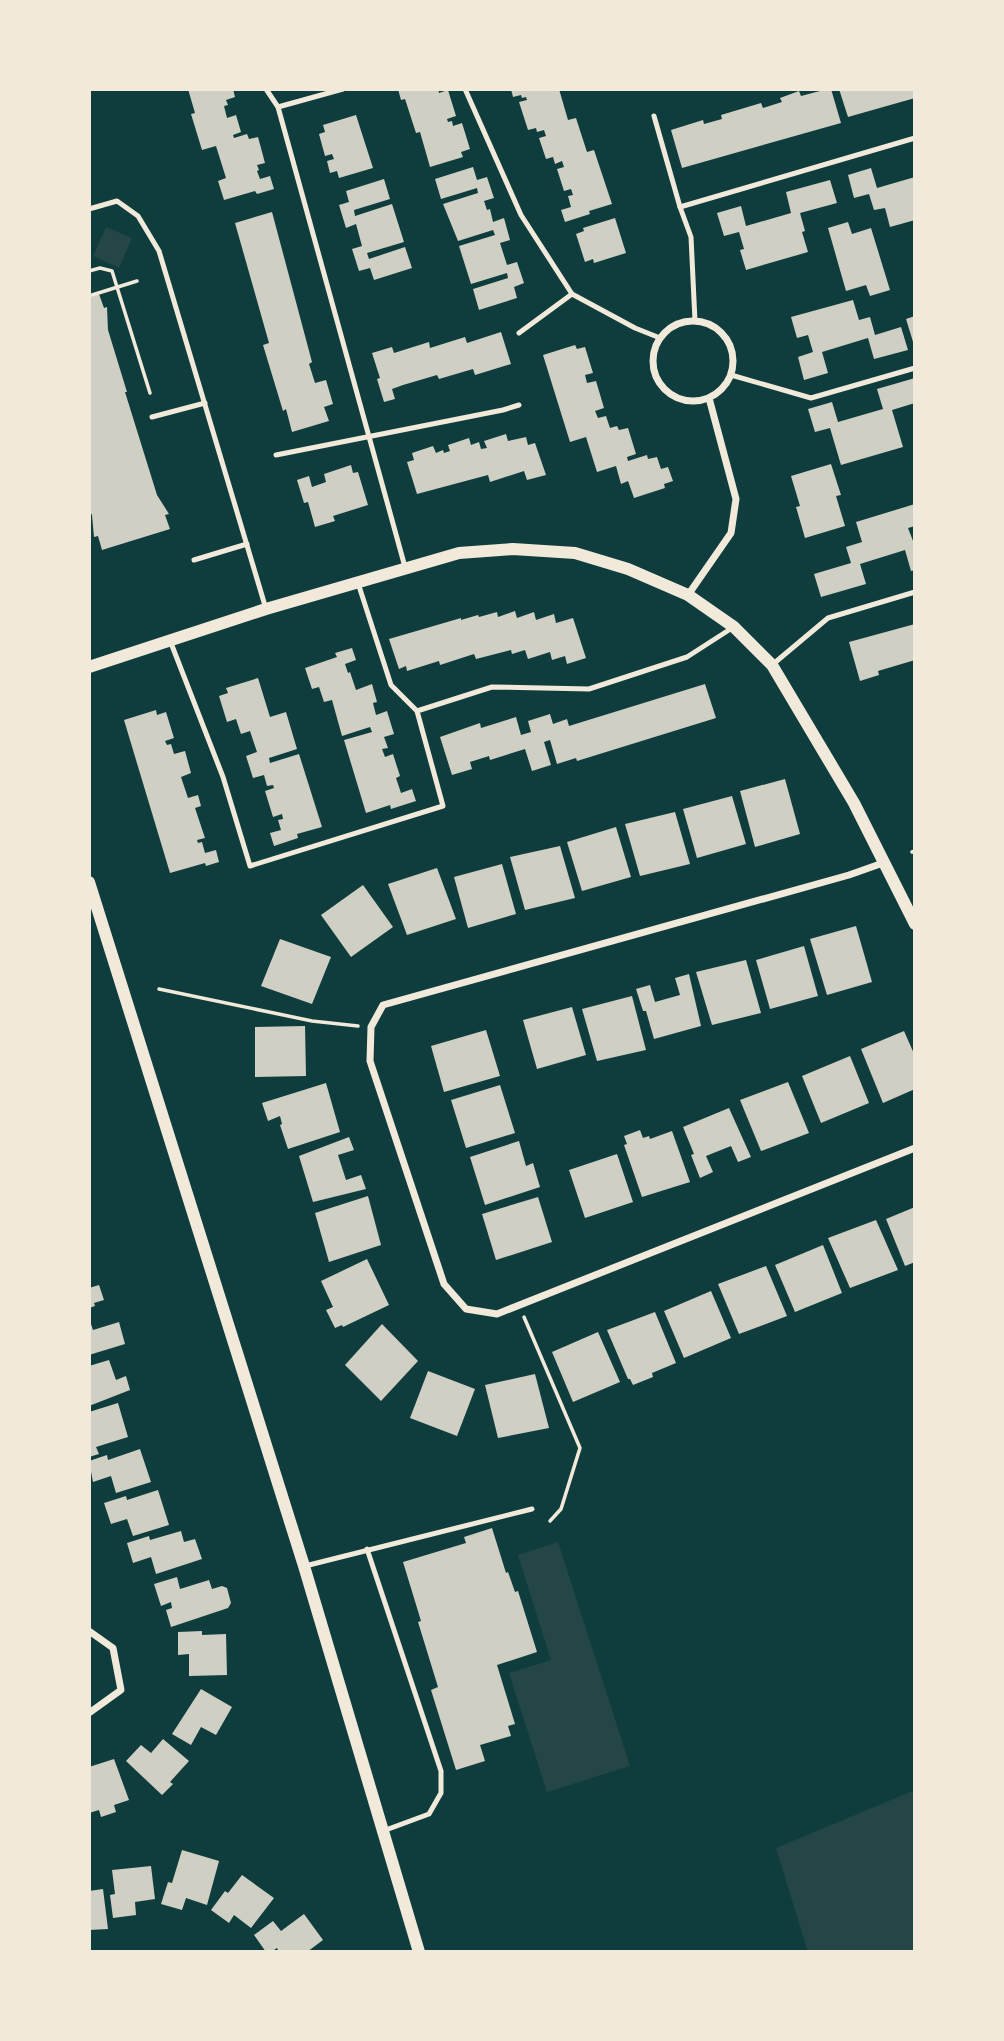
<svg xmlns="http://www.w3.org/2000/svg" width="1004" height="2041" viewBox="0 0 1004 2041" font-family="'Noto Sans',sans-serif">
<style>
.green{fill:#244646}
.building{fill:#cfcfc3}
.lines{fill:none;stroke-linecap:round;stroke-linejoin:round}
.path{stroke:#f1e9da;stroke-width:3.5}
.service{stroke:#f1e9da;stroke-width:5}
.minor{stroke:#f1e9da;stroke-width:7}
.tertiary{stroke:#f1e9da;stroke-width:12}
</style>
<rect width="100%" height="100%" fill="#0f3d3e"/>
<g class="green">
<polygon points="106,227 132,238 119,268 93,256"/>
<polygon points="558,1542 630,1766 547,1792 509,1673 551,1660 518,1555"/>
<polygon points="915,1790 915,1952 808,1952 776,1848"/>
</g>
<g class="building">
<polygon points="188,89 233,89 235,97 226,100 228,105 224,106 227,118 236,115 241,132 233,135 234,138 247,134 249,139 258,137 265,163 257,165 259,170 257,171 260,179 270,176 274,189 257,194 255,191 224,200 218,181 226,178 216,146 202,150 191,114 195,113"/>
<polygon points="398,89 438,89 439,93 448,90 456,116 447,119 448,122 452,121 453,126 462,123 470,149 461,152 463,157 430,167 420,132 416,133 405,99 401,100"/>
<polygon points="511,89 559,89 568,120 576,118 587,152 594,150 612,204 589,211 590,214 565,222 561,210 571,207 568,196 573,195 571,189 564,191 557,169 564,167 562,161 555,164 553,157 546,159 539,138 546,136 544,130 537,132 536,128 528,130 519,102 527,100 526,97 522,98 521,95 513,97"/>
<polygon points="819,89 831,89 841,123 682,168 671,130 703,120 704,124 722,119 721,115 761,103 763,108 782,102 780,98 799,91 801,96 820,91"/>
<polygon points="839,89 915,89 915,98 848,117"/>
<polygon points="356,115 373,168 339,178 337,171 330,173 327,161 334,159 332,154 325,156 319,134 325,132 323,125"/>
<polygon points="473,167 477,180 487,177 494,198 484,201 487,210 490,209 493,222 504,218 510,240 500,243 507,265 517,262 524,283 514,287 517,298 479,310 473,289 508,278 507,273 471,284 459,246 495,235 493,230 458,241 443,204 478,193 477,188 441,199 435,179"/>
<polygon points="871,168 877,188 915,177 915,220 890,227 885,208 874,210 869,194 854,198 848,175"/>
<polygon points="384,179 390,199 354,210 355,216 392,204 404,242 367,253 369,259 405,247 412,268 374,280 370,268 359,271 352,249 362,246 356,224 346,228 339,205 349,202 346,191"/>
<polygon points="830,180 837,203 800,213 805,231 802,232 808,252 746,270 740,250 744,249 739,232 724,236 717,213 741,206 746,226 791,213 786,192"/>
<polygon points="272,212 312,362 309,364 315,383 326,380 333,404 324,407 329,421 292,432 286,409 283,411 263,345 269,343 235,223"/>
<polygon points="615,218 626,253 594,263 593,259 585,262 576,234 584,231 583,228"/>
<polygon points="848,222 852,234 871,228 890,290 870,296 866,285 846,291 828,228"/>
<polygon points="99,294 104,308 107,307 108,330 127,392 125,392 157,495 169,514 165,515 170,529 102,550 98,536 94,537 92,515 89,510 89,297"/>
<polygon points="853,300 859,320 870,317 875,335 901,327 908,350 874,359 868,338 822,352 828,373 804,380 798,357 813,352 808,335 797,338 791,317"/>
<polygon points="915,316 915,345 914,345 906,319"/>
<polygon points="501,332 511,364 475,375 473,369 439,379 437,375 403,385 392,389 395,399 384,402 377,379 380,378 372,353 392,347 394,353 429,342 430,348 465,337 467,343"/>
<polygon points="575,345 577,349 585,347 593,373 585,375 587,383 596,381 604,408 595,411 598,418 606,416 610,428 617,426 619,430 628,428 636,454 627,457 628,461 647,455 648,459 657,457 661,469 668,467 673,481 664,484 665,488 634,498 628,481 621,484 616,466 597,472 586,437 570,442 543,355"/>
<polygon points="915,378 915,403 892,410 903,447 841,465 830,428 815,432 808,409 832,402 838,422 883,409 877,389"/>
<polygon points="506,434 508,441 526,437 528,445 535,443 546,475 527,480 524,471 490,482 488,475 417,494 407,462 414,460 412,453 433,446 436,453 443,450 444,453 450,451 448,445 469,438 471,445 479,442 481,449 487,448 484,441"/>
<polygon points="831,464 841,495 836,496 845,526 805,538 796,507 800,506 791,476"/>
<polygon points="351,465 353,473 358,472 368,505 333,516 335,521 315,527 308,502 304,503 297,480 309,476 312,487 326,482 324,474"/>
<polygon points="915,504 915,526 908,528 915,546 915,570 911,571 905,550 860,564 866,584 821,597 814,574 851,563 846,547 862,542 856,522"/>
<polygon points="515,611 517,618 534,612 536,620 554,614 556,623 573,618 586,658 567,664 565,656 552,660 550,652 528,659 525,650 512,654 511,650 476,659 474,654 440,665 439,661 407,671 406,666 399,669 389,639 461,618 461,620 478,615 479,617 497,612 498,617"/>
<polygon points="915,624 915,660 878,671 879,675 860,681 849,642"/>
<polygon points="352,648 356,660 345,664 348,673 350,672 356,690 372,684 377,702 373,703 376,715 387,711 394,734 384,737 388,748 382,749 385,757 393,754 400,776 396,778 401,793 412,789 416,801 391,809 390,805 366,813 344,740 372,732 370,727 342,736 332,700 324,702 319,687 312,689 305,668 337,657 335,653"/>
<polygon points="258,678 270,717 286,712 297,749 269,758 270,763 299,754 322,827 297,834 298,838 274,846 270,833 281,830 278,820 283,819 282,814 273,817 265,791 274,788 273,785 267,786 264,775 253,778 246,756 257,752 250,731 241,734 236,719 227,722 219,696 228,693 226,688"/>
<polygon points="705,684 716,718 577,761 576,758 557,764 550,740 544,742 551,765 532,771 525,749 490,760 489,756 470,762 472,769 452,775 440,737 480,723 481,728 516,717 521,735 531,732 528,721 550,714 553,724 567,719 569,726"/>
<polygon points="156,710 157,715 166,712 174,738 165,741 167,745 171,744 174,754 185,751 191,773 181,777 188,798 198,795 201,806 195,808 205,838 197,840 198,843 202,842 205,853 216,850 219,862 206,866 205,863 170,873 124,720"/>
<polygon points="785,779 800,834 755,847 740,791"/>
<polygon points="732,796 746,844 697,858 683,809"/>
<polygon points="675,812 690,864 640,876 625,824"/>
<polygon points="616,827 631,877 582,891 567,842"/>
<polygon points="560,846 575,898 525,910 510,857"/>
<polygon points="502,864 516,914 468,928 454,877"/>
<polygon points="437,868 456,919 407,935 388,884"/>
<polygon points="363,885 393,927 351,957 321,915"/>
<polygon points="856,926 872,982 827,995 810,939"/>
<polygon points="280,939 331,957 312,1004 261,986"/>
<polygon points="804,946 818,996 770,1009 756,960"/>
<polygon points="746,960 761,1013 712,1025 696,972"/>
<polygon points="689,974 701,1026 654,1039 646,1011 643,1011 636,989 650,985 655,1002 680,995 675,978"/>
<polygon points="632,996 646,1050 597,1061 582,1009"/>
<polygon points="572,1007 586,1055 537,1069 523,1020"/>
<polygon points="305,1026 306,1076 255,1077 255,1027"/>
<polygon points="486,1030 500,1076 444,1092 431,1046"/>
<polygon points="904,1031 915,1056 915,1089 883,1103 861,1049"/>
<polygon points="850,1056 869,1103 821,1123 802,1076"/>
<polygon points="788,1082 809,1133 761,1151 740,1100"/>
<polygon points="326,1083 340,1132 288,1149 280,1125 282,1124 280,1116 268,1121 262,1103"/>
<polygon points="500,1085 515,1133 466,1148 451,1100"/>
<polygon points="729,1108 751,1157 738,1162 731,1146 706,1156 713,1172 700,1178 691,1155 694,1154 683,1127"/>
<polygon points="640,1130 643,1138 649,1136 650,1139 672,1131 690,1182 642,1197 624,1145 627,1144 624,1136"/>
<polygon points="349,1137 354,1150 338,1155 346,1180 361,1175 366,1189 313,1202 299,1156"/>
<polygon points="519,1141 526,1166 533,1163 540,1187 485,1205 470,1157"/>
<polygon points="617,1154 633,1202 585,1218 569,1170"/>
<polygon points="368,1196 381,1245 329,1262 315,1213"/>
<polygon points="538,1197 552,1242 496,1260 482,1214"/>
<polygon points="915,1207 915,1262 905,1266 886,1219"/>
<polygon points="876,1220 898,1270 850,1288 828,1238"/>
<polygon points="823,1245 842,1293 795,1312 775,1265"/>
<polygon points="367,1259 389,1305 343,1327 342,1325 335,1328 326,1310 333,1307 321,1281"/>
<polygon points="766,1266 787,1316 739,1334 718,1284"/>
<polygon points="99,1285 104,1300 94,1303 95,1306 89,1308 89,1288"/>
<polygon points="711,1291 731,1338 684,1358 664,1311"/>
<polygon points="655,1312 676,1363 652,1373 653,1377 633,1385 630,1379 628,1379 607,1330"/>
<polygon points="90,1321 93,1330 119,1322 125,1344 89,1355"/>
<polygon points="382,1324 418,1361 381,1401 345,1365"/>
<polygon points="598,1332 620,1382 573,1402 552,1352"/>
<polygon points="109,1360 116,1380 126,1376 130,1390 89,1406 89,1366"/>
<polygon points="428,1371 475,1389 457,1436 410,1418"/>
<polygon points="535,1374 549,1428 498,1438 485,1385"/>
<polygon points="118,1403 128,1437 96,1447 99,1454 89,1457 89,1412"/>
<polygon points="140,1449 151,1482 116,1493 111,1476 93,1482 89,1461 107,1455 108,1460"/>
<polygon points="158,1490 169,1525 133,1536 127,1519 111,1524 104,1503 126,1496 127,1500"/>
<polygon points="492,1528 506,1573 508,1572 515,1592 518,1591 537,1652 497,1665 515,1724 508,1726 511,1736 480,1745 485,1761 456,1770 431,1690 438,1687 418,1622 421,1621 403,1562 466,1543 464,1537"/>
<polygon points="181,1531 184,1542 195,1539 202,1559 156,1574 151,1557 133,1563 127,1543 149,1536 150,1540"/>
<polygon points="177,1577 180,1589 209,1580 212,1589 222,1586 227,1588 231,1603 228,1608 171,1627 166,1610 172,1608 171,1602 161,1606 154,1584"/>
<polygon points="202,1631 202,1635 226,1634 227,1675 189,1676 189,1654 178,1655 178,1632"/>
<polygon points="201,1689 232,1707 216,1735 201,1727 191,1745 172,1734"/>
<polygon points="163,1739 189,1761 170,1782 173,1784 162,1795 126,1761 141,1745 151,1753"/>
<polygon points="114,1759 129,1800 114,1805 116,1812 101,1817 99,1810 89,1813 89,1767"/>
<polygon points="182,1850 219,1861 207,1905 186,1898 182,1910 161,1904 168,1882 172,1883"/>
<polygon points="151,1866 155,1899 135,1902 136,1915 113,1918 110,1895 115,1894 112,1870"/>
<polygon points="242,1875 274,1898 251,1928 234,1915 229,1923 211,1910 225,1891 228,1893"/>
<polygon points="103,1889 108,1929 89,1930 89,1891"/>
<polygon points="304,1914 323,1940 307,1952 279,1952 277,1948 271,1952 266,1952 254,1935 273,1921 281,1931"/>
</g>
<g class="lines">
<g class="path">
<polyline points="89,271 100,268 112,271 150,393"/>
<polyline points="92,295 137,281"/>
<polyline points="912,852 915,851"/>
<polyline points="159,989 312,1021 358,1026"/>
<polyline points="524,1317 580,1448 561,1509 550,1521"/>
</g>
<g class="service">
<polyline points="266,89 278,107 405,567"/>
<polyline points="465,89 521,215 572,294"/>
<polyline points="278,107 343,89"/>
<polyline points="654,116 680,207"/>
<polyline points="89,209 117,201 138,216 159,251 266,609"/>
<polyline points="695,321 691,237 680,207 915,138"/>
<polyline points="519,333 572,294 635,328 660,338"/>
<polyline points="731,375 811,398 915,368"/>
<polyline points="152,417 205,403"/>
<polyline points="276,455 503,410 519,405"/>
<polyline points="194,560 247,544"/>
<polyline points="358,583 391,685 417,711"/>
<polyline points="171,643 223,777 250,866 443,806 417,711 492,687 589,689 687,657 732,628"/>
<polyline points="772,665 828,618 915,592"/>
<polyline points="367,1549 441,1771 441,1793 429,1814 383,1831"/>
<polyline points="305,1566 532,1509"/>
</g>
<g class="minor">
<circle cx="693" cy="361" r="40"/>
<polyline points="688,595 731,533 736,499 709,398"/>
<polyline points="883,863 849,875 383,1005 371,1027 370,1061 444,1284 466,1309 497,1314 915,1148"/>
<polyline points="89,1631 113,1648 121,1690 89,1713"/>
</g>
<g class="tertiary">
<polyline points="89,667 266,609 459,553 513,549 575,553 628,569 688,595 734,627 772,665 854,803 915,924"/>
<polyline points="89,882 304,1566 419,1952"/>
</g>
</g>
<rect width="1004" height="2041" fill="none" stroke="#f1e9da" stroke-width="182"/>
</svg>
